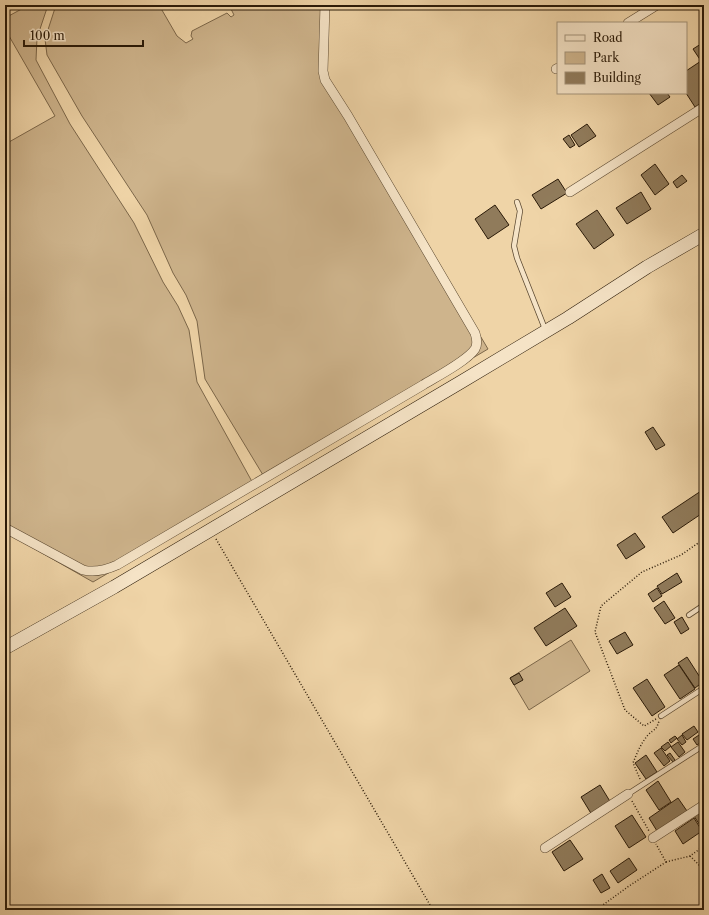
<svg xmlns="http://www.w3.org/2000/svg" width="709" height="915" viewBox="0 0 709 915" font-family="'Libre Caslon Text',serif">
<style>
.green{fill:#ceb48c;stroke:#7c674a}
.building{fill:#907b5b;stroke:#2a1a08}
.lines{fill:none;stroke-linecap:round;stroke-linejoin:round}
.lane-casing{stroke:#5b4830;stroke-width:6}
.street-casing{stroke:#5b4830;stroke-width:10}
.secondary-casing{stroke:#2a1a08;stroke-width:14}
.path{stroke:#2a1a08;stroke-width:1.5;stroke-dasharray:1 2;stroke-linecap:butt}
.lane{stroke:#f5e3c6;stroke-width:4.5}
.street{stroke:#f5e3c6;stroke-width:9}
.secondary{stroke:#f5e3c6;stroke-width:13}
</style>
<rect width="100%" height="100%" fill="#efd4a7"/>
<filter id="stains"><feTurbulence type="fractalNoise" baseFrequency=".005" numOctaves="4"/><feColorMatrix values="0 0 0 0 .2 0 0 0 0 .09 0 0 0 0 .02 0 0 0 .5 -.17"/></filter>
<radialGradient id="worn" r=".72"><stop offset=".6" stop-color="#630" stop-opacity="0"/><stop offset="1" stop-color="#630" stop-opacity=".3"/></radialGradient>
<g class="green">
<polygon points="29,5 48,5 37,38 36,60 70,124 134,223 163,282 178,306 189,330 197,382 255,487 93,582 5,532 5,136 9,142 55,116 5,29 5,18"/>
<polygon points="56,5 159,5 177,36 186,43 193,39 191,36 192,31 227,13 231,17 234,15 229,5 328,5 327,77 488,349 266,480 205,379 197,321 186,295 173,273 147,215 82,116 47,55 45,39"/>
<polygon points="571,640 590,671 529,710 510,678"/>
</g>
<g class="building">
<polygon points="704,42 704,101 695,107 686,93 686,71 701,61 693,49"/>
<polygon points="649,93 667,93 670,97 658,105"/>
<polygon points="587,124 596,136 579,147 571,135"/>
<polygon points="569,135 575,145 570,148 563,139"/>
<polygon points="655,164 669,184 655,195 641,175"/>
<polygon points="682,175 687,181 677,188 673,182"/>
<polygon points="558,179 567,193 541,209 532,195"/>
<polygon points="641,192 651,209 627,224 616,208"/>
<polygon points="495,205 509,225 488,239 475,219"/>
<polygon points="597,210 614,235 594,249 576,224"/>
<polygon points="653,427 665,445 656,450 645,432"/>
<polygon points="704,489 704,512 673,533 662,517"/>
<polygon points="635,533 645,547 626,559 617,545"/>
<polygon points="677,573 682,582 662,594 657,586"/>
<polygon points="562,583 571,597 555,607 546,593"/>
<polygon points="657,588 662,596 653,602 648,594"/>
<polygon points="664,601 675,618 665,624 654,608"/>
<polygon points="565,608 577,626 546,646 534,628"/>
<polygon points="682,617 689,629 681,634 674,622"/>
<polygon points="625,632 633,645 617,654 609,641"/>
<polygon points="687,657 703,682 695,688 678,663"/>
<polygon points="679,665 695,689 680,699 664,675"/>
<polygon points="519,673 523,680 514,685 510,678"/>
<polygon points="647,679 665,707 652,716 633,688"/>
<polygon points="694,726 698,732 687,740 682,734"/>
<polygon points="682,735 686,742 682,745 677,739"/>
<polygon points="699,735 703,741 697,745 693,739"/>
<polygon points="675,736 677,738 671,743 669,740"/>
<polygon points="668,742 671,746 665,751 661,747"/>
<polygon points="678,742 685,752 679,757 671,747"/>
<polygon points="661,748 670,761 664,766 654,753"/>
<polygon points="670,753 675,760 673,762 667,755"/>
<polygon points="646,755 657,772 646,779 635,763"/>
<polygon points="658,781 671,802 659,810 646,790"/>
<polygon points="600,785 611,803 592,815 581,797"/>
<polygon points="678,798 687,811 657,831 649,818"/>
<polygon points="704,809 704,830 703,830 694,816"/>
<polygon points="632,815 646,837 629,848 615,826"/>
<polygon points="694,818 702,831 683,844 675,831"/>
<polygon points="570,840 583,859 564,871 552,852"/>
<polygon points="629,858 637,870 618,883 610,871"/>
<polygon points="602,874 610,888 601,893 593,880"/>
</g>
<g class="lines">
<g class="lane-casing">
<g id="lane">
<polyline points="517,202 520,211 514,246 517,258 545,329"/>
<polyline points="689,615 704,605"/>
<polyline points="661,716 704,688"/>
<polyline points="628,794 704,745"/>
</g>
</g>
<g class="street-casing">
<g id="street">
<polyline points="628,23 657,5"/>
<polyline points="556,69 558,68"/>
<polyline points="570,192 704,107"/>
<path d="M 5,528 L 83,570 C 95,573 106,570 117,565 L 423,385 C 436,377 467,361 475,349 C 478,344 477,339 475,333 L 348,116 L 325,80 L 323,71 L 325,5"/>
<polyline points="653,838 704,805"/>
<polyline points="545,848 628,794"/>
</g>
</g>
<g class="secondary-casing">
<polyline id="secondary" points="5,648 114,587 461,382 568,318 647,267 704,234"/>
</g>
<g class="path">
<polyline points="216,539 433,910"/>
<polyline points="656,719 644,726 625,710 595,632 601,606 642,572 681,555 704,539"/>
<path d="M 640,779 L 633,763 C 637,753 641,743 648,735 C 655,728 656,731 659,721"/>
<polyline points="632,801 649,831"/>
<polyline points="690,856 704,870"/>
<polyline points="666,862 690,856 704,846"/>
<polyline points="596,910 629,886 666,862 656,844"/>
</g>
<use href="#lane" class="lane"/>
<use href="#street" class="street"/>
<use href="#secondary" class="secondary"/>
</g>
<rect width="709" height="915" fill="none" stroke="#efd4a7" stroke-width="20"/>
<rect x="6" y="6" width="697" height="903" fill="none" stroke="#2a1a08" stroke-width="2"/>
<rect x="10" y="10" width="689" height="895" fill="none" stroke="#2a1a08"/>
<rect x="557" y="22" width="130" height="72" fill="#f5e3c6" stroke="#a4937a"/>
<rect x="565" y="35" width="20" height="6" fill="#f5e3c6" stroke="#a4937a"/>
<text x="593" y="42" font-size="12" fill="#2a1a08">Road</text>
<rect x="565" y="52" width="20" height="12" fill="#ceb48c" stroke="#a4937a"/>
<text x="593" y="62" font-size="12" fill="#2a1a08">Park</text>
<rect x="565" y="72" width="20" height="12" fill="#907b5b" stroke="#a4937a"/>
<text x="593" y="82" font-size="12" fill="#2a1a08">Building</text>
<path d="M24 40v6h119v-6" fill="none" stroke="#2a1a08" stroke-width="2"/>
<text x="30" y="40" font-size="12" fill="#2a1a08" stroke="#f5e3c6" stroke-width="3" paint-order="stroke">100 m</text>
<rect width="100%" height="100%" filter="url(#stains)"/>
<rect width="100%" height="100%" fill="url(#worn)"/>
</svg>
